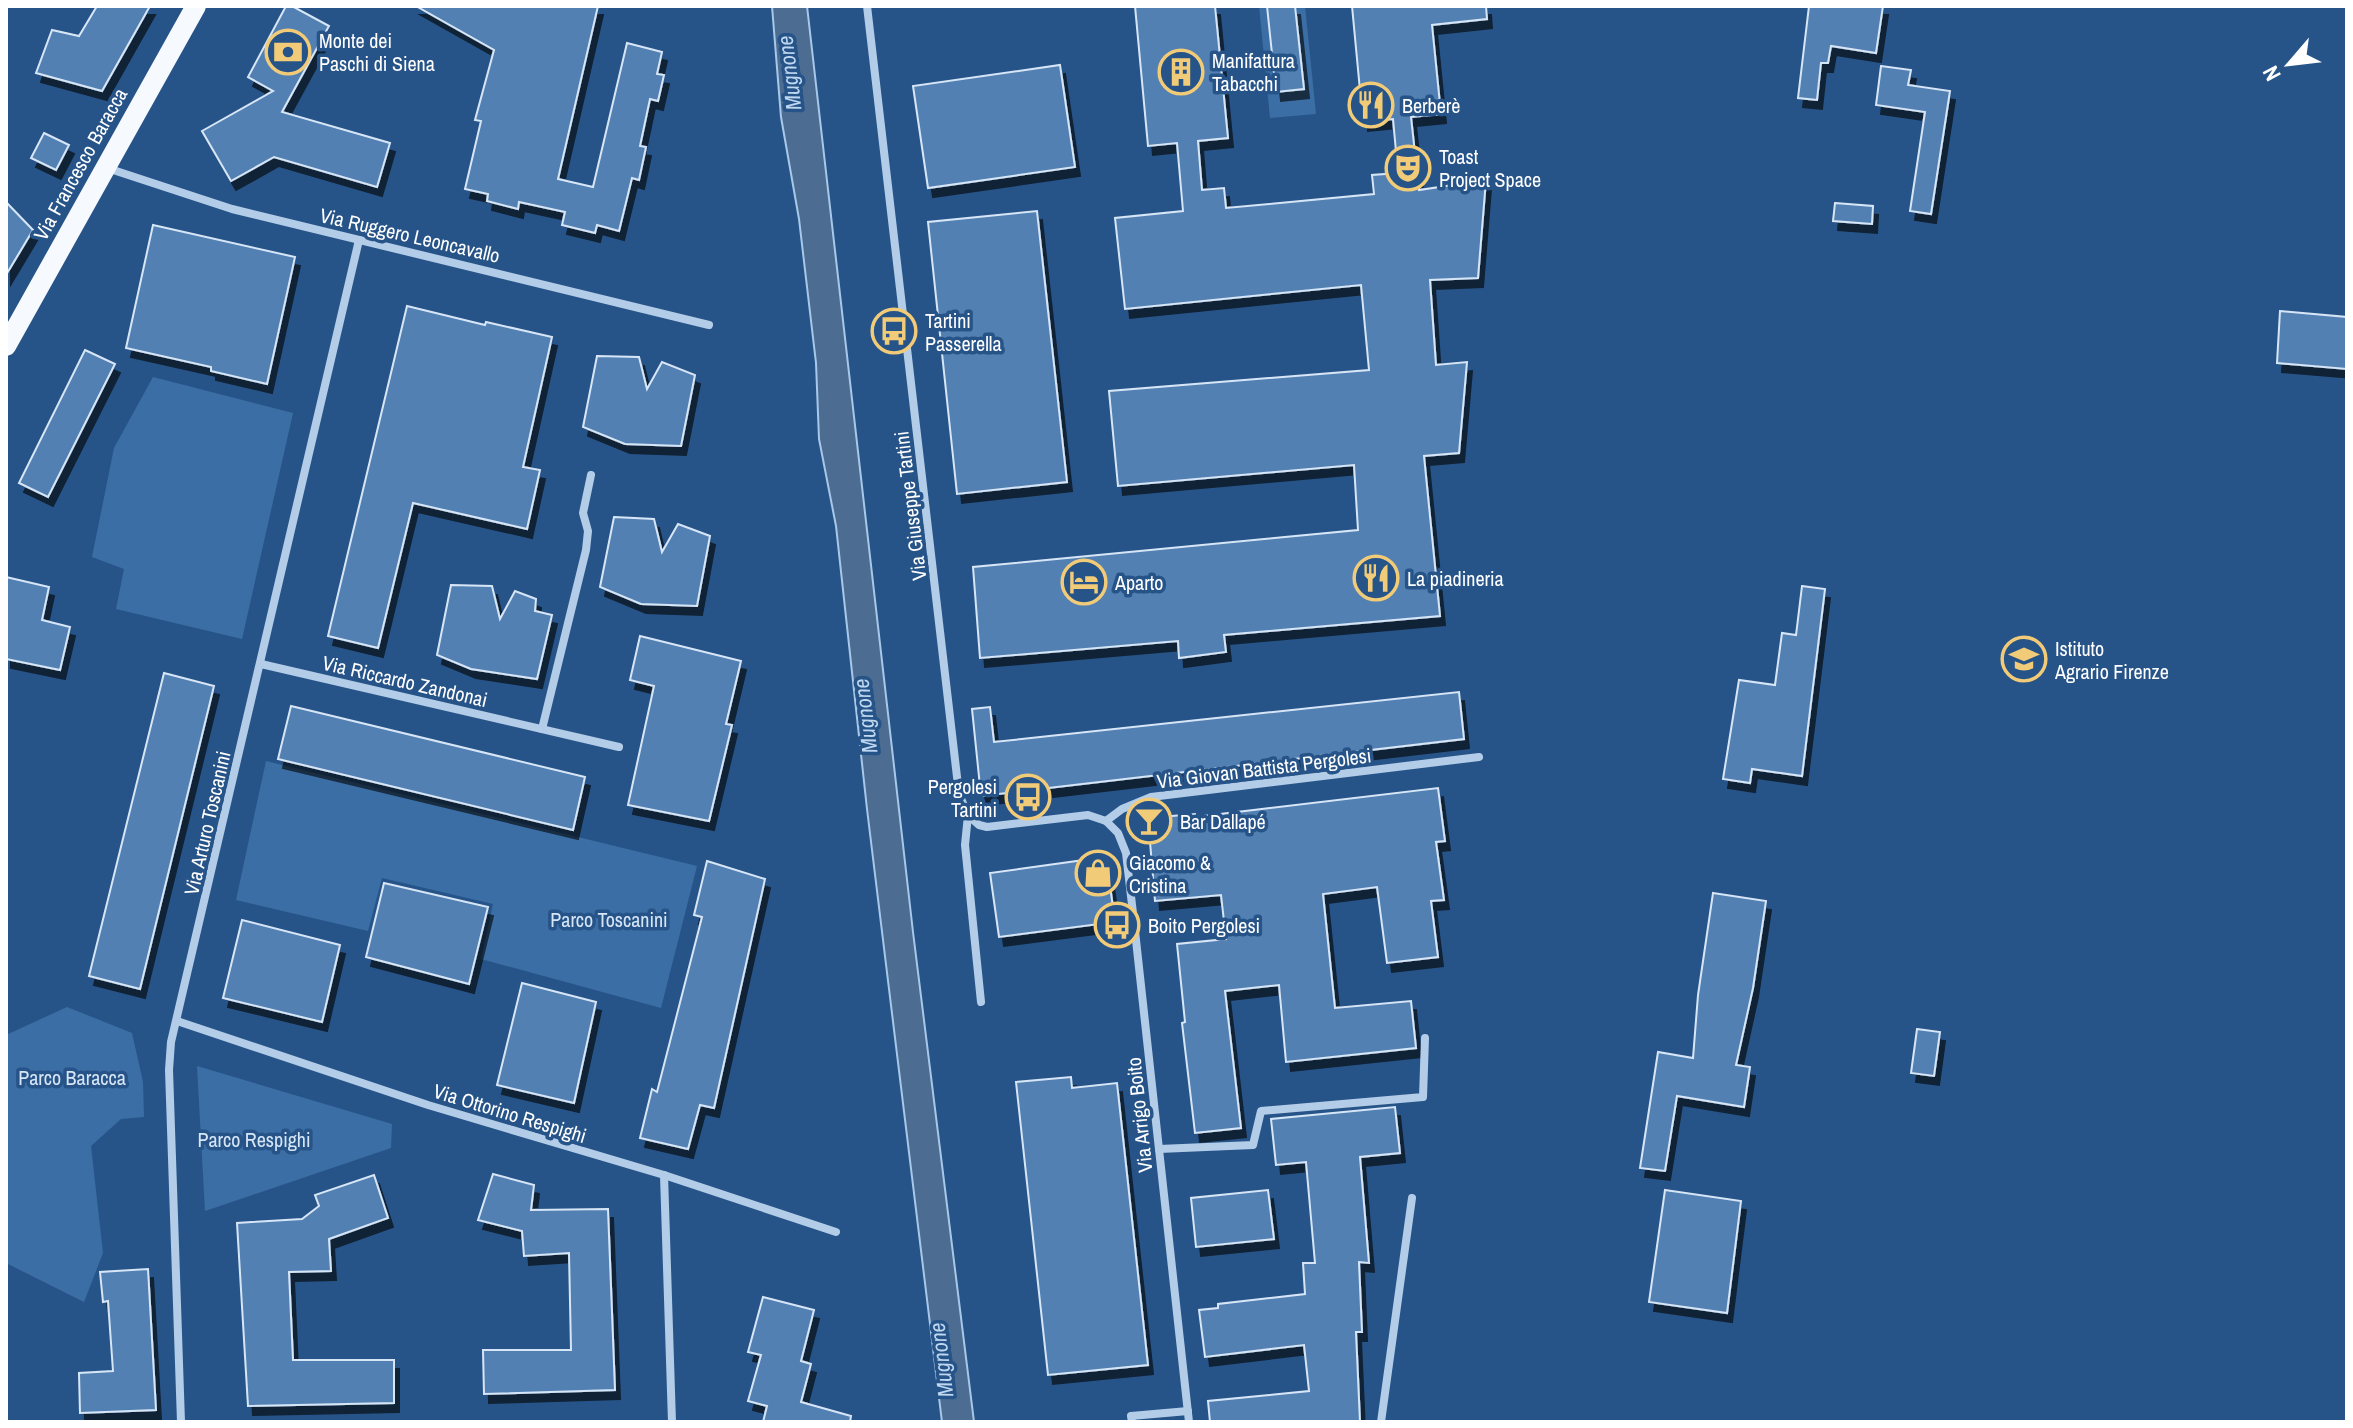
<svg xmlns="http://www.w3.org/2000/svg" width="2353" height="1428" viewBox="0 0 2353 1428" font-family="'Archivo Narrow',sans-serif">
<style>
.green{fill:#3b6ea5}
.water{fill:#4c6d91;stroke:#a7c8e9;stroke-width:2}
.building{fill:#5380b2;stroke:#d7e6f7;stroke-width:2;filter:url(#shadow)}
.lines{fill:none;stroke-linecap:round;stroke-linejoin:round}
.minor{stroke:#b3cde9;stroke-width:8}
.primary{stroke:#f6f9fe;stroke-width:20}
.labels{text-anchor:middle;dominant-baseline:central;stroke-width:7;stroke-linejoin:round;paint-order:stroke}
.poi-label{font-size:20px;fill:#fff;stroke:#275488;text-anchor:start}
.street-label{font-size:20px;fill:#fff;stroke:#275488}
.park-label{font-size:20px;fill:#d7e6f7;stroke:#275488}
.water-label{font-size:22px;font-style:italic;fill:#bfd7f0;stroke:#275488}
</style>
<defs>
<filter id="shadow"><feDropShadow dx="5" dy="9" stdDeviation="0" flood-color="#0009"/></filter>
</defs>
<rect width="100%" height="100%" fill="#275488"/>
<g class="green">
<polygon points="1259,6 1305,6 1316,114 1270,118"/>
<polygon points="153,377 293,413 242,639 116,609 124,569 92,557 114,448"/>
<polygon points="266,761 697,866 661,1008 481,959 493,904 382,878 368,931 236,900"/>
<polygon points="67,1007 132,1033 143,1082 144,1117 121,1119 91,1146 103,1253 84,1302 6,1263 6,1035"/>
<polygon points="197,1066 392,1124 391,1148 205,1211"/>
</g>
<polygon class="water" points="772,6 807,6 913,932 974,1422 942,1422 867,809 836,526 819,439 816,363 799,219 781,117"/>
<g class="building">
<polygon points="97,6 150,6 102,91 36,73 52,30 79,36"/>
<polygon points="286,6 292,6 329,26 282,112 390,143 377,187 274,157 231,181 202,131 273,91 248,77"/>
<polygon points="416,6 598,6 558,179 593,187 627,43 662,52 657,74 664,75 658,101 650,99 640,146 646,147 639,180 632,178 619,231 597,225 595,233 562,225 565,212 519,202 518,209 487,201 488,194 465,189 481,121 475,120 494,50"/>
<polygon points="1135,6 1215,6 1228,138 1198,141 1202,190 1224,188 1226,208 1374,194 1372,175 1398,173 1393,119 1363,122 1352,6 1486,6 1487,19 1432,25 1441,114 1411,117 1419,190 1486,180 1478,278 1430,280 1436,365 1467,362 1459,453 1424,456 1440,616 1224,635 1226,652 1179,658 1178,641 980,658 973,567 1358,530 1354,465 1118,486 1109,391 1369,370 1361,285 1125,309 1115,218 1183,211 1177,143 1148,146"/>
<polygon points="1267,6 1295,6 1304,89 1276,92"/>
<polygon points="1809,6 1883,6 1876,53 1831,46 1828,63 1821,63 1817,100 1798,98"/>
<polygon points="1060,65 1075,167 928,188 913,86"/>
<polygon points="1881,66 1911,70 1908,85 1950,91 1931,214 1910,211 1925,112 1876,105"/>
<polygon points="44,133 69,145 56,170 31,158"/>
<polygon points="6,202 33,230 6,275"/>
<polygon points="1835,203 1873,206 1872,224 1833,221"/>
<polygon points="1037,211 1067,482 957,494 928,222"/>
<polygon points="153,225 295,257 267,384 211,371 211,367 126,348"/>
<polygon points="407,306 485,325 486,322 552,337 523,467 540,470 527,529 413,503 378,648 328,636"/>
<polygon points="2280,311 2347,317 2347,369 2277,363"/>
<polygon points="85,350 115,364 48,497 19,483"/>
<polygon points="597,356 639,357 647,389 662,362 695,375 681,446 625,444 583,427"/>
<polygon points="614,517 654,519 662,552 678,524 710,536 697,606 641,604 600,587"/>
<polygon points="6,577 49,587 42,620 70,627 60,670 6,659"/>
<polygon points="451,585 492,586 500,619 515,591 536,599 535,611 552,615 537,679 471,669 437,655"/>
<polygon points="1802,586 1825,589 1802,776 1752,769 1750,783 1723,779 1739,680 1775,685 1782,633 1796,635"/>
<polygon points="640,636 741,661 726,724 732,725 709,821 628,805 654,686 630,680"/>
<polygon points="164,673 214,686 140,989 89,976"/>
<polygon points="1459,692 1464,739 981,796 972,709 990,707 994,742"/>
<polygon points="291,706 585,777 573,830 278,759"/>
<polygon points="1438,788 1445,841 1436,842 1444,900 1431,901 1438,957 1387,963 1377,887 1323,894 1335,1008 1411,1001 1416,1048 1286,1062 1279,985 1225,991 1241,1128 1195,1133 1182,1023 1185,1022 1177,944 1226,939 1221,895 1155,901 1148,818 1195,814 1195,817"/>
<polygon points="1106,857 1115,922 999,937 990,873"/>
<polygon points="707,861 765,879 714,1108 700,1105 688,1149 640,1138 652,1089 657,1092 702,917 694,915"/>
<polygon points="384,883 488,907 469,984 366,957"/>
<polygon points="1713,893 1766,901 1753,988 1736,1065 1750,1067 1744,1107 1677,1096 1665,1171 1640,1168 1658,1052 1693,1058 1698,995"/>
<polygon points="242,920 340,945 322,1022 223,998"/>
<polygon points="522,983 596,1002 574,1103 497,1085"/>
<polygon points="1917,1029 1940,1032 1934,1076 1911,1073"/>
<polygon points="1071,1077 1072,1088 1117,1083 1148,1365 1048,1375 1016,1082"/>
<polygon points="1395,1107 1400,1153 1360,1157 1369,1263 1359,1262 1362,1332 1356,1332 1360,1422 1210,1422 1208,1401 1309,1391 1304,1345 1205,1357 1199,1310 1218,1308 1218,1304 1305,1294 1303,1263 1315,1263 1306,1162 1276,1165 1271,1119"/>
<polygon points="493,1174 534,1185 531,1210 608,1209 615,1390 484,1394 483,1350 571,1350 569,1253 524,1256 522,1231 478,1220"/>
<polygon points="374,1175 388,1218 329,1239 331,1271 289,1272 293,1360 394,1360 394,1403 248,1406 237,1223 302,1219 319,1206 315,1195"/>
<polygon points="1268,1190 1274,1239 1196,1247 1191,1198"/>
<polygon points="1665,1190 1741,1201 1727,1313 1649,1302"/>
<polygon points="148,1269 156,1410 80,1413 79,1373 113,1371 108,1301 103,1302 100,1272"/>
<polygon points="763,1297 814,1310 801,1361 811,1364 801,1402 851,1416 850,1422 763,1422 767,1406 748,1401 761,1355 748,1352"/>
</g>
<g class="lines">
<g class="minor">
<polyline points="867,6 959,794 968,815 965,845 981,1002"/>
<polyline points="107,168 232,209 709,325"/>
<polyline points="261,664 619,747"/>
<polyline points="542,729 586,550 588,531 583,513 591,475"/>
<polyline points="968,815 979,825 987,827 1088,815 1106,821 1118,833 1126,853 1134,922 1189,1422"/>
<polyline points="1106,821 1122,809 1151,797 1479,757"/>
<polyline points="177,1021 428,1105 664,1175 836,1232"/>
<polyline points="1159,1149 1253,1145 1261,1111 1423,1097 1425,1038"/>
<polyline points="664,1175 672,1422"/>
<polyline points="181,1422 169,1070 171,1042 359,240"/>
<polyline points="1132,1422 1131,1416 1188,1411"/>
<polyline points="1381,1422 1412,1198"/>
</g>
<polyline class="primary" points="6,346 196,6"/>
</g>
<defs>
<g id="bank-ring" transform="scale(2.3)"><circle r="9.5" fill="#275488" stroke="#f2cb78" stroke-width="1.5"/><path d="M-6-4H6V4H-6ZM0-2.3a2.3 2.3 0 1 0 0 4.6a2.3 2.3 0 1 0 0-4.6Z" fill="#f2cb78"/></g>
<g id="building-ring" transform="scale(2.3)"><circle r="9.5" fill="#275488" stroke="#f2cb78" stroke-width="1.5"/><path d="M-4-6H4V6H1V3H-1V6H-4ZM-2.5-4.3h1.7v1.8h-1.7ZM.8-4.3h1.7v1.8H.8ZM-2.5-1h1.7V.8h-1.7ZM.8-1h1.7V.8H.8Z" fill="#f2cb78"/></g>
<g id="restaurant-ring" transform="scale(2.3)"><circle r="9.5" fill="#275488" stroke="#f2cb78" stroke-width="1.5"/><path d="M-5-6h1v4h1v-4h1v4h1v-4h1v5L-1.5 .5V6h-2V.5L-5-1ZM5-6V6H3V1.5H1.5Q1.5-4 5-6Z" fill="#f2cb78"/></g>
<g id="theatre-ring" transform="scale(2.3)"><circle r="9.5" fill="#275488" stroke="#f2cb78" stroke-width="1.5"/><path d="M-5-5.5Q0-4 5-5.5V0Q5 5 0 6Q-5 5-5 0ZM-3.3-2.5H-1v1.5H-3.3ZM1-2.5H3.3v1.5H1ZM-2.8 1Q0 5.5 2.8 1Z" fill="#f2cb78"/></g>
<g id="bus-ring" transform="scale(2.3)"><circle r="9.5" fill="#275488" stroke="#f2cb78" stroke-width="1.5"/><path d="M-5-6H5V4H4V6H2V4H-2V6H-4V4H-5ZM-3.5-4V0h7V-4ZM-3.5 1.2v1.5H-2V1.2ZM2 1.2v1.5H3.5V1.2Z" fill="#f2cb78"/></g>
<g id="hotel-ring" transform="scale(2.3)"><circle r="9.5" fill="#275488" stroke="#f2cb78" stroke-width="1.5"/><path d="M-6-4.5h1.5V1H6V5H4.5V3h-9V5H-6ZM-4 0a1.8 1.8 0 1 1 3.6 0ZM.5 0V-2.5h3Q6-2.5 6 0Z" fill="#f2cb78"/></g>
<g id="school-ring" transform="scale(2.3)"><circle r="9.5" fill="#275488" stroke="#f2cb78" stroke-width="1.5"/><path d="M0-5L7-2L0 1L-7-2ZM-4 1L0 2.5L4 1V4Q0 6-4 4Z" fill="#f2cb78"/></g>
<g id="bar-ring" transform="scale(2.3)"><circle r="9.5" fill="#275488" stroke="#f2cb78" stroke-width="1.5"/><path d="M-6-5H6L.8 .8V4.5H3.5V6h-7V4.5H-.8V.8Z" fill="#f2cb78"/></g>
<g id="shop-ring" transform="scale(2.3)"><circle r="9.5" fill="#275488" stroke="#f2cb78" stroke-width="1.5"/><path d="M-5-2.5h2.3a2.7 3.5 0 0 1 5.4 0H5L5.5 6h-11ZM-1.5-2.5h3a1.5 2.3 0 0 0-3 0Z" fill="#f2cb78"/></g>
</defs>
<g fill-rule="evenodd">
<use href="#bank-ring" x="288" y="52"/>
<use href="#building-ring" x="1181" y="72"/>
<use href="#restaurant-ring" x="1371" y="105"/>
<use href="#theatre-ring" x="1408" y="168"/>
<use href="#bus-ring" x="894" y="331"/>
<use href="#restaurant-ring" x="1376" y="578"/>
<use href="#hotel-ring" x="1084" y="582"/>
<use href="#school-ring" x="2024" y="659"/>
<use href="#bus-ring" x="1028" y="797"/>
<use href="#bar-ring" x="1149" y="821"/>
<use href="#shop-ring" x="1098" y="873"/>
<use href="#bus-ring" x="1117" y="925"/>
</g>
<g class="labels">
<g class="poi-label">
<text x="319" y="40">Monte dei<tspan x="319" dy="23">Paschi di Siena</tspan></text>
<text x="1212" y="60">Manifattura<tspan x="1212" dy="23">Tabacchi</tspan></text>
<text x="1402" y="105">Berberè</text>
<text x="1439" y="156">Toast<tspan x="1439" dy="23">Project Space</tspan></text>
<text x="925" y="320">Tartini<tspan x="925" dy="23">Passerella</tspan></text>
<text x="1407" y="578">La piadineria</text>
<text x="1115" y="582">Aparto</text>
<text x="2055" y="648">Istituto<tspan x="2055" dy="23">Agrario Firenze</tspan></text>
<text x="997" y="786" text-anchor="end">Pergolesi<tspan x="997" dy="23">Tartini</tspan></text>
<text x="1180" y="821">Bar Dallapé</text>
<text x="1129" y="862">Giacomo &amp;<tspan x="1129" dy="23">Cristina</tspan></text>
<text x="1148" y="925">Boito Pergolesi</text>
</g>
<g class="street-label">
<text transform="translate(80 164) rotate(-61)">Via Francesco Baracca</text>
<text transform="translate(410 235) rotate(13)">Via Ruggero Leoncavallo</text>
<text transform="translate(910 506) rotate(-97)">Via Giuseppe Tartini</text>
<text transform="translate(405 681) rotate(13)">Via Riccardo Zandonai</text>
<text transform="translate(1264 768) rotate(-7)">Via Giovan Battista Pergolesi</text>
<text transform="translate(207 823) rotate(-77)">Via Arturo Toscanini</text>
<text transform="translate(510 1113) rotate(17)">Via Ottorino Respighi</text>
<text transform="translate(1139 1115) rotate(-96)">Via Arrigo Boito</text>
</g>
<g class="park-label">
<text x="609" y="919">Parco Toscanini</text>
<text x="72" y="1077">Parco Baracca</text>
<text x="254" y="1139">Parco Respighi</text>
</g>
<g class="water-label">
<text transform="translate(789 73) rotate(-97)">Mugnone</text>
<text transform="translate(865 716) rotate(-97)">Mugnone</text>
<text transform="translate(941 1360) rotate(-97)">Mugnone</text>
</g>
</g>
<rect width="2353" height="1428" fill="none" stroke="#ffffff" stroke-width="16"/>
<g transform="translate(2289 64) rotate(242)" stroke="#275488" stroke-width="6" paint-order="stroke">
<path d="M0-6L14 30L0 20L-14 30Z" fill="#ffffff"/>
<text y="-12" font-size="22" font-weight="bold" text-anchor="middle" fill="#ffffff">N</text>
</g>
</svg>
